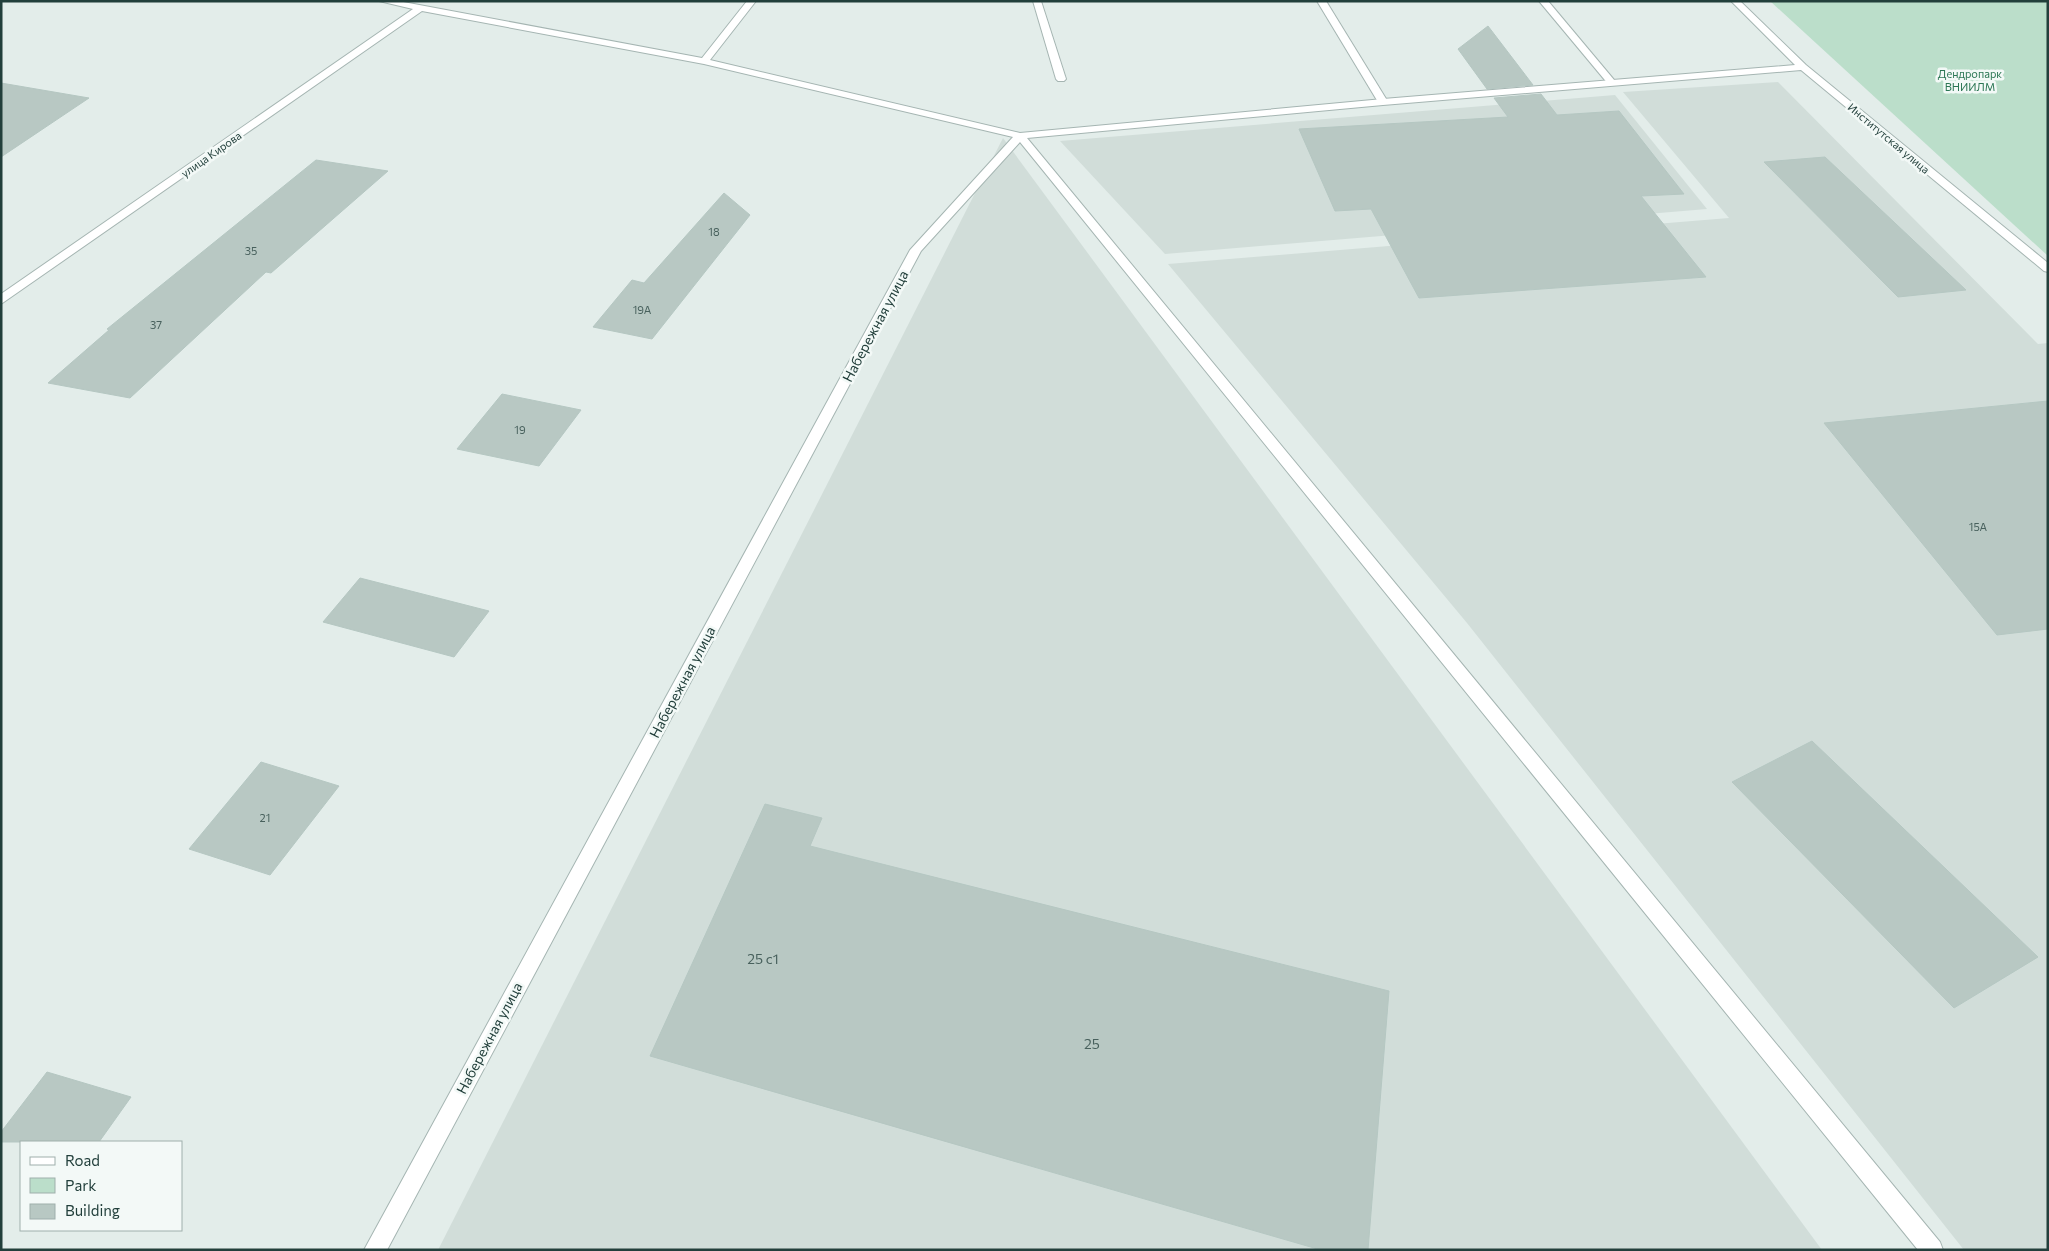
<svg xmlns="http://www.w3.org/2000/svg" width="2049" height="1251" viewBox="0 0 2049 1251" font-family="Commissioner,sans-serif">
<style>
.built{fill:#d1ddd9}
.green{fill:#bbdeca}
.building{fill:#b8c8c3;stroke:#b5c7c2}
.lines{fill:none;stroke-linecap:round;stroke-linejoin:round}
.service-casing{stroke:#a5b5b2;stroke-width:2}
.minor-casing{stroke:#a5b5b2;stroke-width:2}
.service{fill:#fff;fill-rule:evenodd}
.minor{fill:#fff;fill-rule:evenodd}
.labels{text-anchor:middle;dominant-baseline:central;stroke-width:5;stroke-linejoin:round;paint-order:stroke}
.far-park-label{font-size:11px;fill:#2b7654;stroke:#f3f9f7}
.far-street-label{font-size:11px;fill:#223f3b;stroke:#f3f9f7}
.number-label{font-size:11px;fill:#48615d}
.street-label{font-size:14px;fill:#223f3b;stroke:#f3f9f7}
.near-number-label{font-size:14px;fill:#48615d}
</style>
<rect width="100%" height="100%" fill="#e3edea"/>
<g class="built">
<polygon points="1778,82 2038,344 2048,343 2048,1250 1964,1250 1467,623 1168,264 1729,218 1623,92"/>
<polygon points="1615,95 1707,209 1165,254 1060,141"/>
<polygon points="1003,138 1822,1250 438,1250"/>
</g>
<polygon class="green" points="1770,1 2048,1 2048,256"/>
<g class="building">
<polygon points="1488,26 1533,85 1487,89 1458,49"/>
<polygon points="1,83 89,98 1,157"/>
<polygon points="1541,94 1557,115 1619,111 1684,194 1641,196 1706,277 1419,298 1371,209 1335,211 1299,129 1508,117 1494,98"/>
<polygon points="1825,157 1966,290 1898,297 1764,162"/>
<polygon points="316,160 388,171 271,273 266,272 130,398 48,383 109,330 107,329"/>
<polygon points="724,193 750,215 652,339 593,327 632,280 644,283"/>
<polygon points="502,394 581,410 539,466 457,449"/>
<polygon points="2048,401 2048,629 1997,635 1824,423"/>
<polygon points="360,578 489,611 454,657 323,622"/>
<polygon points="1812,741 2038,957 1954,1008 1732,782"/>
<polygon points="261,762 339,786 270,875 189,849"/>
<polygon points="765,804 822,818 810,846 1389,991 1368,1250 1321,1250 650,1056"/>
<polygon points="47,1072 131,1097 99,1142 1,1142 1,1132"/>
</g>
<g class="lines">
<g class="service-casing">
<g id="service">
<polygon points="1033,1 1041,1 1066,79 1064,81 1058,81 1056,79"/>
<polygon points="1317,1 1326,1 1388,102 1386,104 1380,104 1378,102"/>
<polygon points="1539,1 1548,1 1615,81 1615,85 1609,85"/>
</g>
</g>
<g class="minor-casing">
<polygon id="minor" points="379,1 398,1 702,58 747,1 756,1 710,60 1020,133 1383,99 1795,65 1731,1 1740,1 1806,65 2048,263 2048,272 2044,271 1801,70 1383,105 1027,138 1940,1242 1943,1250 1918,1250 1020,142 921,251 387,1250 364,1250 910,250 1013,137 704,64 422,11 1,304 1,294 413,9"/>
</g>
<use href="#service" class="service"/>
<use href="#minor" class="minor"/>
</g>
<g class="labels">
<g class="far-park-label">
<text x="1970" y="73">Дендропарк<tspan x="1970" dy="13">ВНИИЛМ</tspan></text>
</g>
<g class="far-street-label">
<text transform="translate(1889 138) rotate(40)">Институтская улица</text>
<text transform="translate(211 154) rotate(-35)">улица Кирова</text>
</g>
<g class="number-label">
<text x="714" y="231">18</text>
<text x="251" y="250">35</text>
<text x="642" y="309">19А</text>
<text x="156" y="324">37</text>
<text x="520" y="429">19</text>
<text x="1978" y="526">15А</text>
<text x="265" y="817">21</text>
</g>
<g class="street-label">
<text transform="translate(875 326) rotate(-62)">Набережная улица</text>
<text transform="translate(682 682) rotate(-62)">Набережная улица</text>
<text transform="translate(489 1038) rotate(-62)">Набережная улица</text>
</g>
<g class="near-number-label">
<text x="763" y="958">25 с1</text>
<text x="1092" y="1043">25</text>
</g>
</g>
<rect width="2049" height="1251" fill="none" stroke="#223f3b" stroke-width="5"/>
<rect x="20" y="1141" width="162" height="90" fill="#f3f9f7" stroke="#9fafac"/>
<rect x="30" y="1157" width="25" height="8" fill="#ffffff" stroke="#9fafac"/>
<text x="65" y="1166" font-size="15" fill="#223f3b">Road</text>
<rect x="30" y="1178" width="25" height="15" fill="#bbdeca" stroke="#9fafac"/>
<text x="65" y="1191" font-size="15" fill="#223f3b">Park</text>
<rect x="30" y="1204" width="25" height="15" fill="#b8c8c3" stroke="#9fafac"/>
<text x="65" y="1216" font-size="15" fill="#223f3b">Building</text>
</svg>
